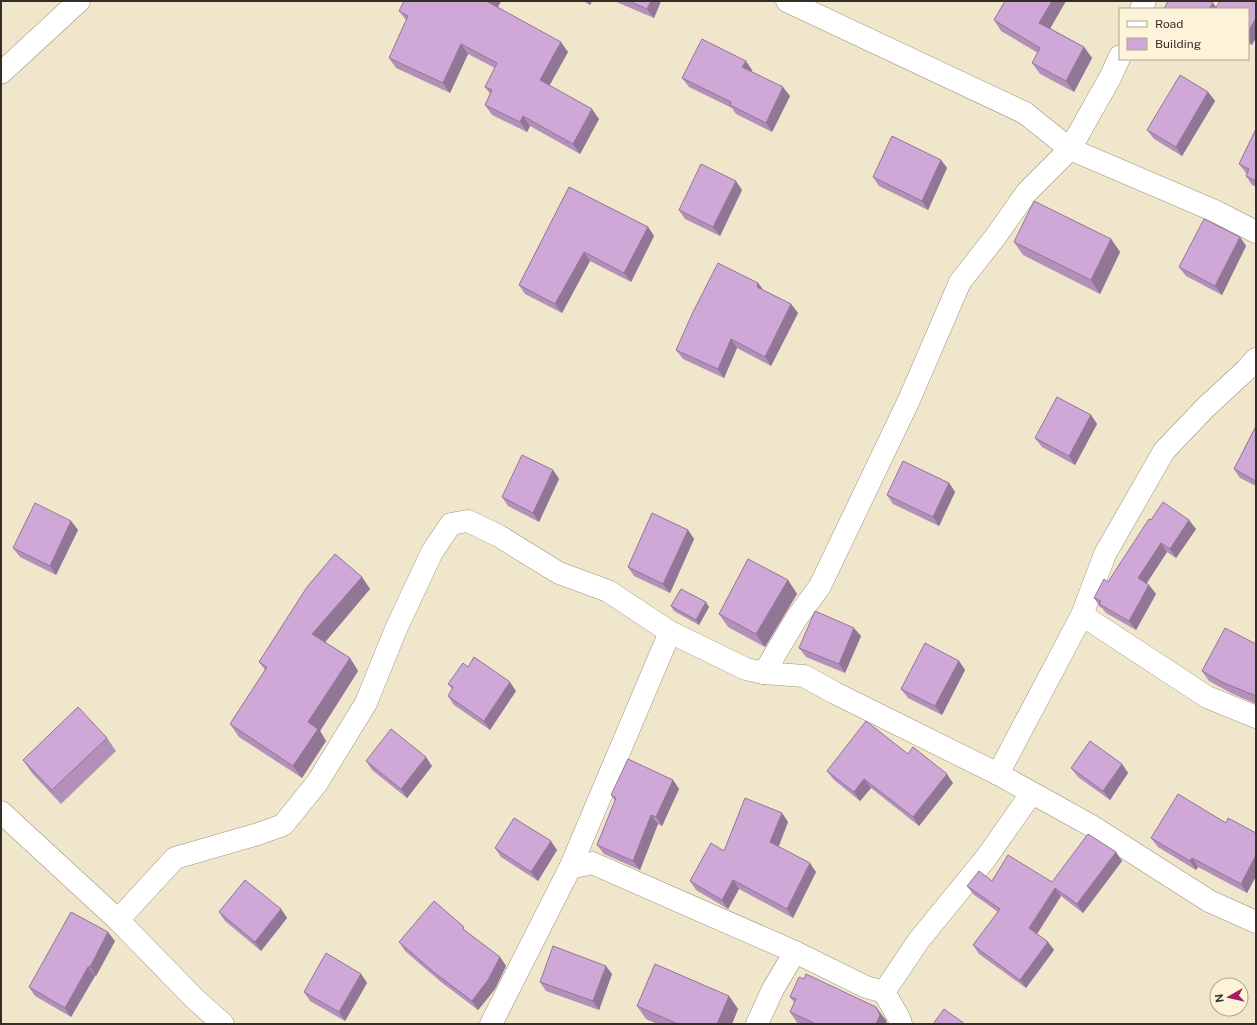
<svg xmlns="http://www.w3.org/2000/svg" width="1257" height="1025" viewBox="0 0 1257 1025" font-family="'Public Sans',sans-serif">
<style>
.lines{fill:none;stroke-linecap:round;stroke-linejoin:round}
.minor-casing{stroke:#9d947d;stroke-width:23}
.minor{stroke:#fff;stroke-width:22}
.wall{fill:#b390b9}
.shaded-wall{fill:#927696}
.building{fill:#d0a8d7;stroke:#927696}
</style>
<rect width="100%" height="100%" fill="#efe6cc"/>
<g class="lines">
<g class="minor-casing">
<g id="minor">
<polyline points="787,1 1025,113 1070,149 1215,211 1256,232"/>
<polyline points="1141,9 1145,1"/>
<polyline points="1,73 79,1"/>
<polyline points="1082,615 1207,697 1256,717"/>
<polyline points="764,673 796,619 820,586 909,400 960,282 996,236 1027,192 1070,149 1111,76 1120,56"/>
<polyline points="998,774 1082,615 1105,554 1164,451 1205,408 1246,370 1256,359"/>
<polyline points="1,812 118,920 195,999 223,1024"/>
<polyline points="570,868 592,863 795,952 866,987 884,992 899,1018 901,1024"/>
<polyline points="118,920 175,858 258,834 283,825 317,783 366,703 396,629 432,552 451,524 468,521 499,536 559,573 608,591 670,632 746,669 764,673 804,676 835,693 998,774 1090,825 1209,901 1256,922"/>
<polyline points="884,992 919,940 986,858 1031,794"/>
<polyline points="491,1024 570,868 670,632"/>
<polyline points="757,1024 773,989 795,952"/>
</g>
</g>
<use href="#minor" class="minor"/>
</g>
<g class="wall">
<polygon points="501,1 498,7 568,52 549,85 599,119 580,154 530,126 527,132 492,115 485,105 490,94 485,87 495,68 468,54 450,93 396,68 389,58 406,20 399,11"/>
<polygon points="583,1 592,1 590,5"/>
<polygon points="614,1 661,1 654,18"/>
<polygon points="1005,1 1066,1 1050,28 1084,47 1092,58 1074,92 1040,74 1032,63 1038,53 1001,31 994,20"/>
<polygon points="1256,1 1252,45 1248,43 1248,9 1164,9 1213,3 1216,7"/>
<polygon points="752,70 751,71 790,96 772,132 736,114 732,108 689,87 682,78"/>
<polygon points="1208,92 1215,101 1182,156 1154,139 1147,130"/>
<polygon points="1256,129 1256,187 1252,185 1246,176 1247,174 1246,173 1239,164"/>
<polygon points="941,160 947,168 928,210 879,186 873,177"/>
<polygon points="569,187 648,227 654,236 631,282 590,261 562,313 525,294 519,285"/>
<polygon points="742,190 720,236 685,219 679,210"/>
<polygon points="1240,237 1246,246 1222,295 1186,276 1179,267"/>
<polygon points="1111,239 1120,252 1100,294 1023,255 1014,242"/>
<polygon points="758,283 763,290 791,304 798,313 771,366 737,348 724,378 683,359 676,350"/>
<polygon points="1091,415 1097,424 1075,465 1042,447 1035,438"/>
<polygon points="1256,426 1256,486 1240,478 1234,469"/>
<polygon points="553,470 559,479 539,522 508,506 502,497"/>
<polygon points="949,483 955,492 939,526 893,504 887,495"/>
<polygon points="1151,520 1196,529 1176,558 1167,552 1147,583 1156,594 1136,630 1106,613 1102,608 1100,607 1094,598 1108,582"/>
<polygon points="71,521 78,530 56,575 20,557 13,548"/>
<polygon points="688,530 694,539 670,593 634,576 628,567"/>
<polygon points="362,577 370,589 325,642 350,658 358,671 320,731 326,741 302,778 239,737 230,724 265,670 259,662"/>
<polygon points="788,580 797,594 765,647 728,627 719,614"/>
<polygon points="671,606 709,607 699,625 674,611"/>
<polygon points="861,636 845,673 806,657 799,648"/>
<polygon points="1256,644 1256,704 1231,693 1209,681 1202,671"/>
<polygon points="959,661 965,670 942,715 908,698 901,689"/>
<polygon points="468,667 516,691 490,730 454,705 448,696 452,689 448,684"/>
<polygon points="107,738 116,751 61,804 32,773 23,760"/>
<polygon points="366,761 432,766 407,798 372,770"/>
<polygon points="1122,764 1128,773 1110,800 1078,777 1071,768"/>
<polygon points="827,771 953,783 919,826 871,788 860,801 834,780"/>
<polygon points="673,780 679,789 662,826 658,824 640,870 604,854 597,845 615,801 611,795"/>
<polygon points="782,813 788,822 778,847 816,872 793,918 739,889 728,909 696,890 690,881 724,851"/>
<polygon points="1226,823 1256,833 1256,876 1247,893 1198,867 1196,870 1158,847 1151,838"/>
<polygon points="495,848 557,850 538,881 501,857"/>
<polygon points="1116,852 1122,861 1083,913 1061,896 1037,934 1048,942 1054,950 1026,988 979,954 973,945 998,912 973,894 967,886 992,881 1052,882"/>
<polygon points="281,909 287,918 261,951 225,921 219,912"/>
<polygon points="467,932 500,957 506,966 495,989 478,1010 441,982 405,951 399,942"/>
<polygon points="115,941 96,976 95,976 71,1017 35,996 29,987"/>
<polygon points="361,974 367,983 345,1021 310,1001 304,992"/>
<polygon points="612,974 599,1010 546,991 540,982"/>
<polygon points="729,996 738,1009 732,1024 657,1024 646,1019 637,1006"/>
<polygon points="790,997 886,1020 887,1024 798,1024 790,1012 794,1002"/>
</g>
<g class="shaded-wall">
<polygon points="489,1 501,1 495,12 488,2"/>
<polygon points="587,1 592,1 590,5"/>
<polygon points="651,1 661,1 654,18 647,9"/>
<polygon points="1052,1 1066,1 1047,34 1039,23"/>
<polygon points="1213,3 1217,9 1209,9"/>
<polygon points="1256,18 1256,38 1252,45 1248,40 1248,32"/>
<polygon points="561,42 568,52 547,90 540,80"/>
<polygon points="461,44 468,54 450,93 443,83"/>
<polygon points="1084,47 1092,58 1074,92 1066,81"/>
<polygon points="746,61 752,70 749,76 742,67"/>
<polygon points="783,87 790,96 772,132 766,123"/>
<polygon points="1208,92 1215,101 1182,156 1176,147"/>
<polygon points="592,109 599,119 580,154 573,144"/>
<polygon points="523,116 530,126 527,132 520,122"/>
<polygon points="941,160 947,168 928,210 922,201"/>
<polygon points="736,181 742,190 720,236 713,227"/>
<polygon points="648,227 654,236 631,282 624,273"/>
<polygon points="1240,237 1246,246 1222,295 1215,286"/>
<polygon points="1111,239 1120,252 1100,294 1091,280"/>
<polygon points="584,252 590,261 562,313 555,304"/>
<polygon points="758,283 765,292 757,287"/>
<polygon points="791,304 798,313 771,366 765,357"/>
<polygon points="731,339 737,348 724,378 718,369"/>
<polygon points="1091,415 1097,424 1075,465 1069,456"/>
<polygon points="553,470 559,479 539,522 533,513"/>
<polygon points="949,483 955,492 939,526 933,517"/>
<polygon points="1189,520 1196,529 1176,558 1170,549"/>
<polygon points="71,521 78,530 56,575 50,566"/>
<polygon points="688,530 694,539 670,593 663,584"/>
<polygon points="1161,543 1167,552 1144,587 1138,578"/>
<polygon points="362,577 370,589 321,647 312,634"/>
<polygon points="788,580 797,594 765,647 756,634"/>
<polygon points="1149,585 1156,594 1136,630 1129,621"/>
<polygon points="706,602 709,607 699,625 696,620"/>
<polygon points="854,628 861,636 845,673 839,664"/>
<polygon points="350,658 358,671 320,731 326,741 302,778 293,766 308,722"/>
<polygon points="959,661 965,670 942,715 935,706"/>
<polygon points="510,682 516,691 490,730 484,721"/>
<polygon points="426,757 432,766 407,798 401,789"/>
<polygon points="1122,764 1128,773 1110,800 1103,791"/>
<polygon points="947,774 953,783 919,826 913,817"/>
<polygon points="864,779 871,788 860,801 854,792"/>
<polygon points="673,780 679,789 662,826 656,817"/>
<polygon points="782,813 788,822 777,851 770,842"/>
<polygon points="651,815 658,824 640,870 633,861"/>
<polygon points="551,841 557,850 538,881 531,872"/>
<polygon points="1116,852 1122,861 1083,913 1077,904"/>
<polygon points="1256,855 1256,876 1247,893 1241,884"/>
<polygon points="1192,858 1198,867 1196,870 1190,861"/>
<polygon points="810,863 816,872 793,918 787,909"/>
<polygon points="733,880 739,889 728,909 722,900"/>
<polygon points="1055,888 1061,896 1035,937 1029,928"/>
<polygon points="281,909 287,918 261,951 255,942"/>
<polygon points="108,932 115,941 96,976 90,967"/>
<polygon points="1048,942 1054,950 1026,988 1020,980"/>
<polygon points="500,957 506,966 495,989 478,1010 472,1001"/>
<polygon points="606,966 612,974 599,1010 593,1001"/>
<polygon points="88,967 95,976 71,1017 65,1008"/>
<polygon points="361,974 367,983 345,1021 339,1012"/>
<polygon points="729,996 738,1009 732,1024 717,1024"/>
<polygon points="876,1007 886,1020 887,1024 876,1024"/>
</g>
<g class="building">
<polygon points="404,1 489,1 488,2 561,42 540,80 592,109 573,144 523,116 520,122 485,105 492,90 485,87 497,63 461,44 443,83 389,58 408,16 399,11"/>
<polygon points="629,1 651,1 647,9"/>
<polygon points="1005,1 1052,1 1039,23 1084,47 1066,81 1032,63 1040,48 994,20"/>
<polygon points="1168,1 1210,1 1213,3 1209,9 1164,9"/>
<polygon points="1220,1 1256,1 1256,18 1248,32 1248,9 1215,9"/>
<polygon points="702,39 746,61 742,67 783,87 766,123 730,105 731,102 682,78"/>
<polygon points="1180,75 1208,92 1176,147 1147,130"/>
<polygon points="1256,129 1256,181 1246,176 1249,169 1239,164"/>
<polygon points="892,136 941,160 922,201 873,177"/>
<polygon points="701,164 736,181 713,227 679,210"/>
<polygon points="569,187 648,227 624,273 584,252 555,304 519,285"/>
<polygon points="1034,201 1111,239 1091,280 1014,242"/>
<polygon points="1204,219 1240,237 1215,286 1179,267"/>
<polygon points="718,263 758,283 757,287 791,304 765,357 731,339 718,369 676,350 693,312"/>
<polygon points="1057,397 1091,415 1069,456 1035,438"/>
<polygon points="1256,426 1256,481 1234,469"/>
<polygon points="522,455 553,470 533,513 502,497"/>
<polygon points="903,461 949,483 933,517 887,495"/>
<polygon points="1163,502 1189,520 1170,549 1161,543 1138,578 1149,585 1129,621 1099,604 1101,601 1094,598 1104,579 1108,582 1149,519 1151,520"/>
<polygon points="35,503 71,521 50,566 13,548"/>
<polygon points="652,513 688,530 663,584 628,567"/>
<polygon points="335,554 362,577 312,634 350,658 308,722 318,729 293,766 230,724 267,667 259,662 307,587"/>
<polygon points="748,559 788,580 756,634 719,614"/>
<polygon points="681,589 706,602 696,620 671,606"/>
<polygon points="815,611 854,628 839,664 799,648"/>
<polygon points="1225,628 1256,644 1256,697 1254,695 1224,683 1202,671"/>
<polygon points="925,643 959,661 935,706 901,689"/>
<polygon points="474,657 510,682 484,721 448,696 453,687 448,684 463,663 468,667"/>
<polygon points="78,707 107,738 52,790 23,760"/>
<polygon points="866,721 908,754 913,747 947,774 913,817 864,779 854,792 827,771"/>
<polygon points="391,729 426,757 401,789 366,761"/>
<polygon points="1090,741 1122,764 1103,791 1071,768"/>
<polygon points="628,759 673,780 656,817 651,815 633,861 597,845 616,798 611,795"/>
<polygon points="1178,794 1226,823 1228,818 1256,833 1256,855 1241,884 1192,858 1190,861 1151,838"/>
<polygon points="745,798 782,813 770,842 810,863 787,909 733,880 722,900 690,881 711,843 724,851"/>
<polygon points="514,818 551,841 531,872 495,848"/>
<polygon points="1088,834 1116,852 1077,904 1055,888 1029,928 1048,942 1020,980 973,945 1000,909 967,886 979,871 992,881 1008,855 1052,882"/>
<polygon points="245,880 281,909 255,942 219,912"/>
<polygon points="434,901 464,927 463,929 500,957 488,980 472,1001 435,973 399,942"/>
<polygon points="71,912 108,932 90,967 88,967 65,1008 29,987"/>
<polygon points="553,946 606,966 593,1001 540,982"/>
<polygon points="326,953 361,974 339,1012 304,992"/>
<polygon points="655,964 729,996 717,1024 678,1024 637,1006"/>
<polygon points="806,974 876,1007 880,1015 876,1024 816,1024 790,1012 796,999 790,997 799,977 804,979"/>
<polygon points="944,1009 965,1024 933,1024"/>
</g>
<rect width="1257" height="1025" fill="none" stroke="#332f25" stroke-width="4"/>
<rect x="1119" y="8" width="130" height="52" fill="#fcf3d9" stroke="#aca591"/>
<rect x="1127" y="21" width="20" height="6" fill="#ffffff" stroke="#aca591"/>
<text x="1155" y="28" font-size="12" fill="#332f25">Road</text>
<rect x="1127" y="38" width="20" height="12" fill="#d0a8d7" stroke="#aca591"/>
<text x="1155" y="48" font-size="12" fill="#332f25">Building</text>
<g transform="translate(1229 997) rotate(262)"><circle r="19" fill="#fcf3d9" stroke="#aca591"/>
<path d="M0-3L7 15L0 10L-7 15Z" fill="#a51c65"/>
<text y="-6" font-size="11" font-weight="bold" text-anchor="middle" fill="#332f25">N</text>
</g>
</svg>
